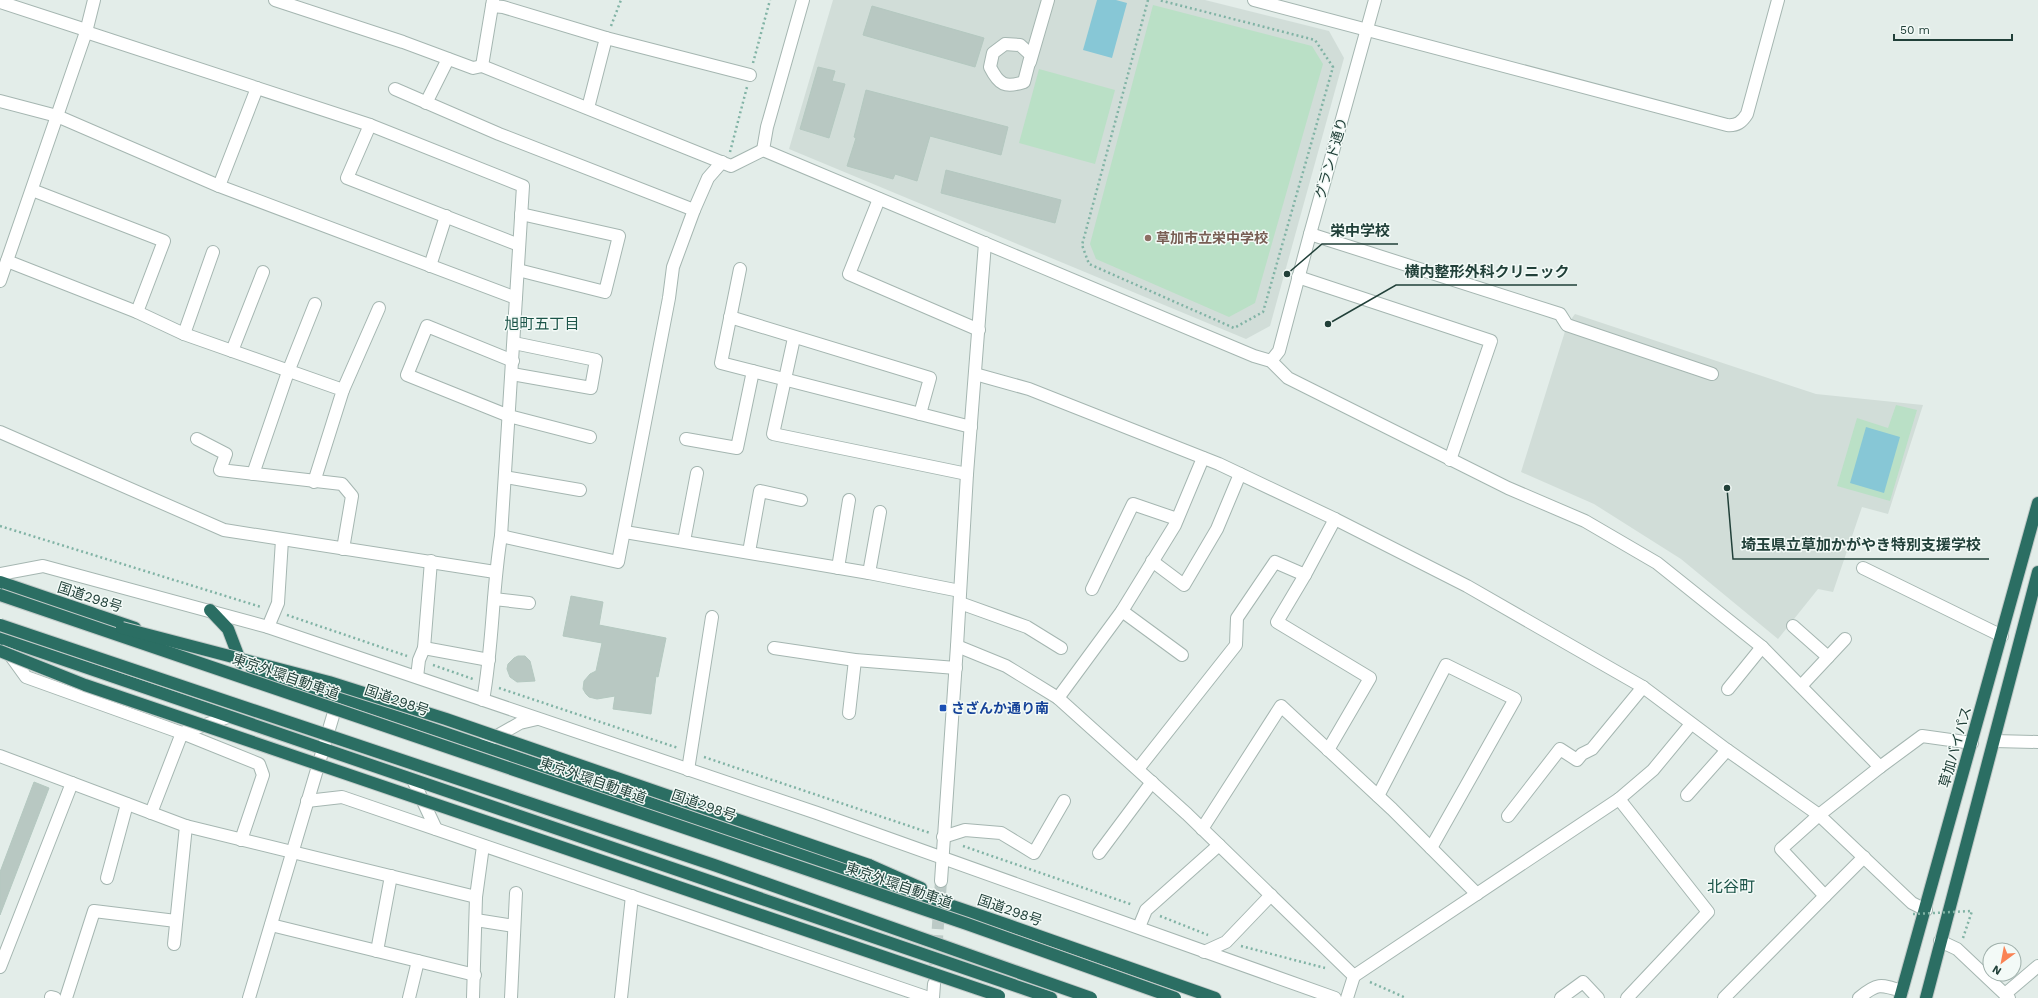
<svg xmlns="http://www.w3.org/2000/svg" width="2038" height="998" viewBox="0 0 2038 998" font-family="'Work Sans','Noto Sans JP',sans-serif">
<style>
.built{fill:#d1ddd8}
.green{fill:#bae0c6}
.water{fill:#87c7d6}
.building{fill:#b8c8c2;stroke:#b4c8c0}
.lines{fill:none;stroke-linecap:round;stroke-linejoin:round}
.minor-tunnel{stroke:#bccac6;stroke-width:12;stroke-dasharray:12 6;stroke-linecap:butt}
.minor-casing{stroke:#a5b6b1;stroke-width:14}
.highway-casing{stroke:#c1cac8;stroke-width:14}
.path{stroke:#81b3a5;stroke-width:2.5;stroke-dasharray:2 3;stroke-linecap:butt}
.minor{stroke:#fff;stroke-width:12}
.highway{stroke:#2b6e63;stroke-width:12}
.highway-bridge-casing{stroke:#c1cac8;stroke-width:14;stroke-linecap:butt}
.path-bridge{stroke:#81b3a5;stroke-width:2.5;stroke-dasharray:2 3;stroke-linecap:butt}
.highway-bridge{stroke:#2b6e63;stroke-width:12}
.education-dot{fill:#8d6e63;stroke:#f3faf7;stroke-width:1.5}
.transit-dot{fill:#1a4fb4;stroke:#f3faf7;stroke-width:1.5}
.labels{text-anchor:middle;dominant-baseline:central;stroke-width:3;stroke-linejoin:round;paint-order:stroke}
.street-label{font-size:14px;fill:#214039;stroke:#f3faf7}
.education-label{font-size:14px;font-weight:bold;fill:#785e54;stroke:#f3faf7;text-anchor:start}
.transit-label{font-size:14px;font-weight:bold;fill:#164399;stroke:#f3faf7;text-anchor:start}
.neighbourhood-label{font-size:15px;fill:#1b5448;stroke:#f3faf7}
.quarter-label{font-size:16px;fill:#1b5448;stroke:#f3faf7}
.leader{fill:none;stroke:#214039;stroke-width:1.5}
.callout-dot{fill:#214039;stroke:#f3faf7;stroke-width:1.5}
.callout-label{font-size:15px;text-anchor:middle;font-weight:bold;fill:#214039;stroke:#f3faf7;stroke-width:3;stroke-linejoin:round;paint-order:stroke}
</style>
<rect width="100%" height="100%" fill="#e3ede9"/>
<g class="built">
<polygon points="833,0 1205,0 1329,31 1344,58 1270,326 1246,339 789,149"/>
<polygon points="1575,314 1816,394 1923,405 1888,514 1862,507 1833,592 1818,589 1778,639 1681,559 1594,504 1521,472 1567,325"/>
</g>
<g class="green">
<polygon points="1153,5 1312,46 1323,64 1255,303 1229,317 1096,259 1090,244"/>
<polygon points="1039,69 1115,90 1095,164 1019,143"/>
<polygon points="1896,405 1917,410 1890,501 1837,486 1857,418 1888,428"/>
</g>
<g class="water">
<polygon points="1097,0 1116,0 1127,3 1112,58 1083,50"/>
<polygon points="1866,427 1900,437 1884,493 1850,483"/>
</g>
<g class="building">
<polygon points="872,6 984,38 975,67 863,35"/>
<polygon points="818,67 835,71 832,81 845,84 829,138 800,129"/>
<polygon points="866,90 1008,127 1001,155 930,136 917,181 895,174 893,179 847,166 856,138 854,137"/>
<polygon points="946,170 1061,200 1055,223 941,193"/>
<polygon points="571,596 603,602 599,625 666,638 658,677 656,676 651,714 613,709 615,696 597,699 589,697 586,694 583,689 584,681 590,674 596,671 602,643 563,636"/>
<polygon points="518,656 525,656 530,661 535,681 517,682 510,677 507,669 508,664 514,658"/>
<polygon points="34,782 49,788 0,915 0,872"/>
</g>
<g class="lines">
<polyline class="minor-tunnel" points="934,983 941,881"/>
<g class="minor-casing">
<g id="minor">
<polyline points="275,0 403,42 473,68 482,66 731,166 763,150"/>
<polyline points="803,0 767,127 763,150 1254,356 1271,361 1288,378 1508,488 1585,521 1657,563 1762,647 1880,767 1922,736 1972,743"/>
<path d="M 1254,0 L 1727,125 C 1737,126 1742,122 1747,114 L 1778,0"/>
<polyline points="0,2 86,30"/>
<polyline points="492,6 503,7 606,38 588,108"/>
<path d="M 86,32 L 370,125 L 523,186 L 501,536 C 492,591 493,646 483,700"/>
<polyline points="606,38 750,75"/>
<path d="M 1005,44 L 1020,45 L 1031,55 L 1024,82 C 1005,88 999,85 990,67 L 993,53 Z"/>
<polyline points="1030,62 1048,0"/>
<polyline points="482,66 493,0"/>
<polyline points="395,89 499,134 694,210"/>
<polyline points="0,101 57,116 219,186 516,298"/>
<polyline points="426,103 448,59"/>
<polyline points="370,125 347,178 519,245"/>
<polyline points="219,186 257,88"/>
<polyline points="32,190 164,241 137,312"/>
<polyline points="879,199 849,274 979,330"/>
<polyline points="1310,234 1560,314 1567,325 1712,374"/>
<polyline points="7,261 137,312 184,334 343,390 314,482"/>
<polyline points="430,266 446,216"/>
<polyline points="740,269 721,363 971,427"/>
<polyline points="518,270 605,292 619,236 521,214"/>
<polyline points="1298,277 1491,341 1450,460"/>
<polyline points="0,281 86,32 94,0"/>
<polyline points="730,317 930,378 920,414"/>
<polyline points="184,334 213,252"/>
<polyline points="794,338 773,434 967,474"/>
<polyline points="232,351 263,272"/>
<polyline points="513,361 427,326 407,375 509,416 590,437"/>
<polyline points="1271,361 1279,351 1310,234 1375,0"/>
<polyline points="512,374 591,388 596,360 514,343"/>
<polyline points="975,374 1029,389 1219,464 1335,519 1467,586 1643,687 1727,750 1819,815 1912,903 1926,910"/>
<polyline points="343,390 379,308"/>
<polyline points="0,432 224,530 495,572"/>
<polyline points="197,439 226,454 220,470 342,484 352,496 343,549"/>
<polyline points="686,439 737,448 753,371"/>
<polyline points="253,474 288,372 315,304"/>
<polyline points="505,477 580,490"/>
<polyline points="625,532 869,573 960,591"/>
<polyline points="501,536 618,562 669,298 673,267 694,210 708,178 722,162"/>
<polyline points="684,541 697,473"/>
<polyline points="749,552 760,491 801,500"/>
<polyline points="1152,561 1184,585 1217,529 1240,474"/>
<polyline points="838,568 849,500"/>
<polyline points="1863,568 2002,636"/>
<polyline points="869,573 880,512"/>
<polyline points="0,574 43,566 268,627 817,813 1335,998"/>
<polyline points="1305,575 1277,622 1370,678 1328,750"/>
<polyline points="1092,589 1133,504 1177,519"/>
<polyline points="494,599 529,603"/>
<polyline points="960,603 1027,627 1061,648"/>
<polyline points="1122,611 1182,655"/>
<polyline points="1793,626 1828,657"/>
<polyline points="268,627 278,603 282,540"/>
<polyline points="957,646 1006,666 1058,698 1187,814 1354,976 1347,998"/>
<polyline points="424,648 489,660"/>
<polyline points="774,648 855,660 956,668"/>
<polyline points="8,652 26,677 182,733 228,717"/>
<polyline points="417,677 419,660 424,648 431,561"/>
<polyline points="1801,686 1845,639"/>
<polyline points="1728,689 1762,647"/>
<polyline points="1058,698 1122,611 1175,525 1203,458"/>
<polyline points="849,713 855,660"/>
<polyline points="1994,741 2038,742"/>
<polyline points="481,745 520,723 537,719"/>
<polyline points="0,756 186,826 476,897"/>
<polyline points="1138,769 1236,645 1237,618 1275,562 1305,575 1335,519"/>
<polyline points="688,770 712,617"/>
<polyline points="413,780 436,829"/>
<polyline points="1687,795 1727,750"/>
<polyline points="1378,796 1446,665 1515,699 1431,848"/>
<polyline points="1619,799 1708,912 1627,998"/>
<polyline points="307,801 342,797 929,998"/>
<polyline points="151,813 182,733 259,764 263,775 241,840"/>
<polyline points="1508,816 1560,749 1577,760 1582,754 1592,749 1643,687"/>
<polyline points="1202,829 1281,706 1392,809 1477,894"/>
<polyline points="943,837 965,830 1001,833 1034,853 1064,801"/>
<polyline points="1099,853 1152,782"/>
<polyline points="107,878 127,804"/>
<polyline points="941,881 957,646 967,474 985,243"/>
<polyline points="1825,896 1864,857"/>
<polyline points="476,920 514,926"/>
<polyline points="271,925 475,975"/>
<polyline points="1139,927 1146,910 1219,845"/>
<polyline points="1940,941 1957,949 2009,998"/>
<polyline points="174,944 186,826"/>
<polyline points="377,951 391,876"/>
<polyline points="1204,952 1226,942 1271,895"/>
<polyline points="0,967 72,783"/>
<polyline points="1354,976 1619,799 1653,770 1691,724"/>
<polyline points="2005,994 2038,966"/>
<polyline points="51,997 55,998"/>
<polyline points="66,998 94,911 176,921"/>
<polyline points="249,998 338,699"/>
<polyline points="409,998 418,961"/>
<polyline points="473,998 476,897 483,846"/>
<polyline points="511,998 516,893"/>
<polyline points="621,998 632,896"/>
<polyline points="933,998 934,984"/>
<polyline points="1561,998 1583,982 1598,998"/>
<polyline points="1724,998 1825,896 1781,849 1819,815 1880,767"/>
<path d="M 1859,998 C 1877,983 1880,984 1902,991"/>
</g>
</g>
<g class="highway-casing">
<g id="highway">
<polyline points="0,582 135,628"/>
<polyline points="210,610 228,629 241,663"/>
<path d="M 0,638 C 350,758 701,876 1051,998"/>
<polyline points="251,667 1008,925 1215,998"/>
<polyline points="869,865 921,888"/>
<polyline points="1900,998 2038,503"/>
<polyline points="1926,998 2038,572"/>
</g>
</g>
<g class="path">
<polyline points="1148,0 1082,245 1089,264 1234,328 1263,312 1333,67 1315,40 1159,0"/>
<polyline points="611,26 621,0"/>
<polyline points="753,63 770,0"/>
<polyline points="730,152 747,87"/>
<polyline points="0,526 261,607"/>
<polyline points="287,615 407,656"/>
<polyline points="433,665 473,679"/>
<polyline points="499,688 678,748"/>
<polyline points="704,757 930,833"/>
<polyline points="963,846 1133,905"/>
<polyline points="1160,916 1208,935"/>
<polyline points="1963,938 1972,911"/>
<polyline points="1241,946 1325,968"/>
<polyline points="1370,982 1406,998"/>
</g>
<use href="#minor" class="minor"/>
<use href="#highway" class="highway"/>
<g class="highway-bridge-casing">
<g id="highway-bridge">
<polyline points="0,595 967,924 1175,998"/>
<polyline points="0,625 714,865 1091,998"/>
<polyline points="122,628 329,682 446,719 869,865"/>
<polyline points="0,651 85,685 999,996"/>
</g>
</g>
<polyline class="path-bridge" points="1913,914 1972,911"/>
<use href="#highway-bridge" class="highway-bridge"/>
</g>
<circle class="education-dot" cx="1148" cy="238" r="4"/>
<rect class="transit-dot" x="939" y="704" width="8" height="8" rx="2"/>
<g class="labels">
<g class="street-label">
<text transform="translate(1331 158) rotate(-74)">グランド通り</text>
<text transform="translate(90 597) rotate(18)">国道298号</text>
<text transform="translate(286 676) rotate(19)">東京外環自動車道</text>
<text transform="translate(397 700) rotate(19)">国道298号</text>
<text transform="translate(1955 747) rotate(-74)">草加バイパス</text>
<text transform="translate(593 780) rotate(19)">東京外環自動車道</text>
<text transform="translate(704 805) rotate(19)">国道298号</text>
<text transform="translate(899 885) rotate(19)">東京外環自動車道</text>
<text transform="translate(1010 910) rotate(19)">国道298号</text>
</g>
<g class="education-label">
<text x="1156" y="238">草加市立栄中学校</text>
</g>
<g class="transit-label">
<text x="951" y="708">さざんか通り南</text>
</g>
<g class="neighbourhood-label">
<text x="542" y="324">旭町五丁目</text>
</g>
<g class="quarter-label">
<text x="1731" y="886">北谷町</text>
</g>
</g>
<path class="leader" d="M1287 274L1322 244H1398M1328 324L1396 285H1577M1727 488L1733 559H1989"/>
<g class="callout-dot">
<circle cx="1287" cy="274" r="4"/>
<circle cx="1328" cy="324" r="4"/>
<circle cx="1727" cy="488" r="4"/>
</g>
<g class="callout-label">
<text x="1360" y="236">栄中学校</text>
<text x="1487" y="277">横内整形外科クリニック</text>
<text x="1861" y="550">埼玉県立草加かがやき特別支援学校</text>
</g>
<g transform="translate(2002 962) rotate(212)"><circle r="19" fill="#f3faf7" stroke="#9fb0ab"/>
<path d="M0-3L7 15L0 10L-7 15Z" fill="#fa8354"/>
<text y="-6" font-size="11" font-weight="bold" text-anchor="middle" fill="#214039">N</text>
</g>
<path d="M1894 34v6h118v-6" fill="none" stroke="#214039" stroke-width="2"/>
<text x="1900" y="34" font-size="12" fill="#214039" stroke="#f3faf7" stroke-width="3" paint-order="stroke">50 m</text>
</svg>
